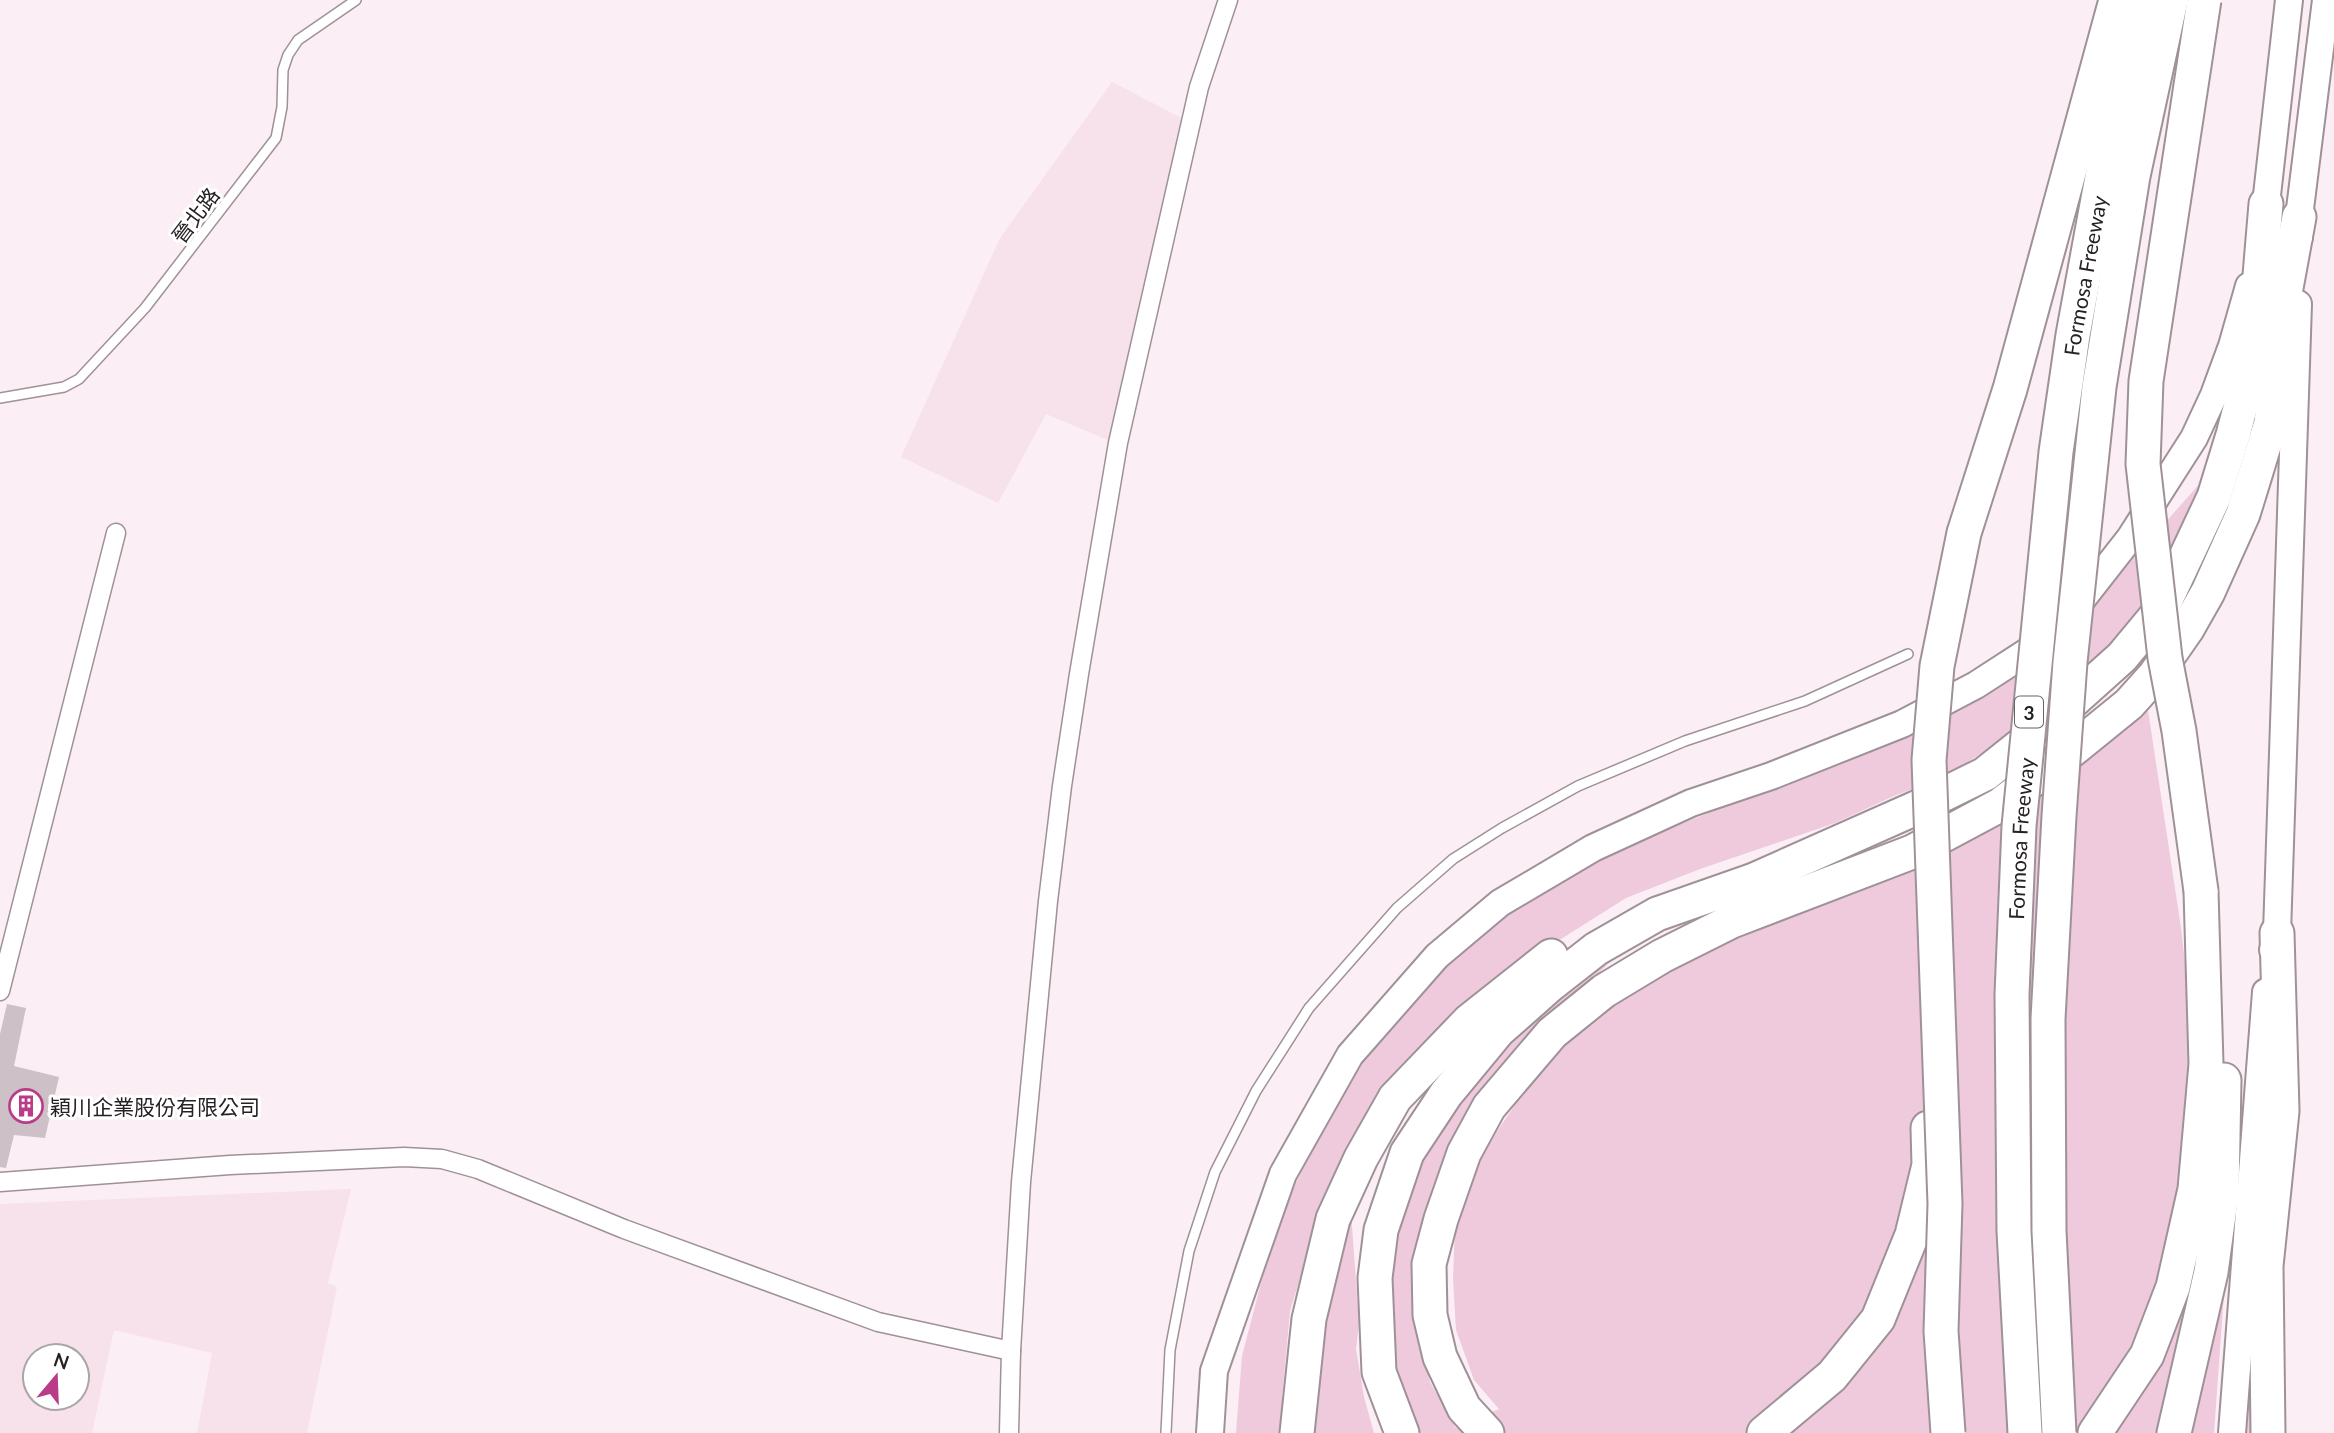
<svg xmlns="http://www.w3.org/2000/svg" width="2334" height="1433" viewBox="0 0 2334 1433" font-family="Lato,'Noto Sans TC',sans-serif">
<style>
.built{fill:#f7e1eb;fill-rule:evenodd}
.green{fill:#efc9dc}
.building{fill:#cdc0c6}
.lines{fill:none;stroke-linecap:round;stroke-linejoin:round}
.lane-casing{stroke:#9e9198;stroke-width:12}
.street-casing{stroke:#9e9198;stroke-width:21}
.secondary-casing{stroke:#9e9198;stroke-width:30}
.highway-casing{stroke:#9e9198;stroke-width:37}
.lane{stroke:#fff;stroke-width:9}
.street{stroke:#fff;stroke-width:18}
.secondary{stroke:#fff;stroke-width:26}
.highway{stroke:#fff;stroke-width:33}
.highway-bridge-casing{stroke:#9e9198;stroke-width:37;stroke-linecap:butt}
.highway-bridge{stroke:#fff;stroke-width:33}
.labels{text-anchor:middle;dominant-baseline:central;stroke-width:6;stroke-linejoin:round;paint-order:stroke}
.shield{fill:#fff;stroke:#676465;stroke-width:2}
.shield-label{font-size:19px;font-weight:bold;fill:#262123}
.street-label{font-size:21px;fill:#262123;stroke:#fff}
.poi-label{font-size:21px;fill:#262123;stroke:#fff;text-anchor:start}
</style>
<rect width="100%" height="100%" fill="#fceef5"/>
<g class="built">
<polygon points="1112,82 1193,124 1110,441 1046,414 998,503 901,457 1000,238"/>
<path d="M 351,1189 L 328,1283 L 337,1287 L 307,1433 L 197,1433 L 212,1353 L 114,1330 L 92,1433 L 0,1433 L 0,1204 ZM 77,1356 L 77,1398 L 35,1398 L 35,1356 Z"/>
</g>
<g class="green">
<polygon points="2203,480 2164,587 2108,653 2012,734 1946,776 1894,796 1835,823 1700,869 1626,898 1550,946 1481,995 1324,1216 1307,1255 1290,1311 1282,1398 1314,1399 1320,1311 1351,1212 1359,1323 1356,1349 1364,1397 1374,1433 1236,1433 1242,1356 1261,1283 1286,1205 1311,1150 1335,1099 1377,1042 1456,950 1512,908 1569,874 1635,843 1755,794 1839,765 1910,733 2051,651"/>
<polygon points="2148,710 2181,928 2191,1015 2193,1063 2187,1115 2189,1150 2173,1246 2161,1285 2144,1326 2111,1391 2078,1433 1417,1433 1402,1398 1388,1351 1387,1267 1395,1226 1410,1171 1435,1125 1496,1045 1541,1003 1616,956 1523,1048 1471,1111 1440,1176 1422,1241 1416,1275 1418,1310 1421,1343 1430,1382 1456,1428 1499,1409 1474,1380 1456,1330 1453,1278 1455,1227 1473,1173 1498,1130 1525,1090 1555,1054 1599,1012 1717,943 1900,874 1982,832 2043,795"/>
<polygon points="2202,1258 2191,1428 2224,1293 2214,1433 2117,1433 2147,1388 2171,1342"/>
<polygon points="2258,1285 2258,1433 2245,1433"/>
</g>
<polygon class="building" points="7,1004 26,1008 14,1066 59,1077 45,1138 14,1135 6,1168 0,1167 0,1034"/>
<g class="lines">
<g class="lane-casing">
<g id="lane">
<polyline points="0,398 64,387 79,379 145,308 276,138 282,107 283,70 288,55 298,40 356,0"/>
<polyline points="1166,1433 1170,1350 1189,1251 1215,1172 1256,1091 1309,1008 1397,908 1453,859 1502,828 1578,786 1685,741 1805,701 1908,654"/>
</g>
</g>
<g class="street-casing">
<g id="street">
<polyline points="0,991 116,533"/>
<polyline points="0,1182 230,1165 404,1157 442,1159 478,1169 624,1229 878,1322 1011,1351"/>
<polyline points="1009,1433 1011,1351 1021,1182 1048,901 1062,786 1079,674 1118,443 1199,87 1228,0"/>
</g>
</g>
<g class="secondary-casing">
<g id="secondary">
<polyline points="2263,221 2266,204 2289,0"/>
<polyline points="2299,237 2299,217 2326,0"/>
<polyline points="2273,950 2277,933 2298,304"/>
<polyline points="1210,1433 1214,1371 1283,1174 1350,1055 1437,956 1500,903 1593,848 1691,803 1771,776 1902,724 1976,685 2044,641 2083,598 2130,538 2194,438 2214,395 2232,346 2249,286"/>
<polyline points="2232,1433 2266,992"/>
</g>
</g>
<g class="highway-casing">
<g id="highway">
<polyline points="1297,1433 1309,1319 1333,1219 1361,1158 1395,1098 1469,1021 1551,956"/>
<polyline points="1402,1433 1379,1372 1375,1278 1381,1230 1407,1153 1446,1094 1498,1031 1550,985 1596,949 1657,914 1754,880 1916,808 1985,774 2045,726 2122,657 2161,610 2214,497 2233,435 2253,359 2266,204"/>
<polyline points="1487,1433 1464,1408 1440,1357 1430,1315 1429,1264 1441,1219 1464,1153 1489,1107 1552,1033 1604,991 1662,956 1732,921 1912,852 2000,805 2076,747 2129,704 2155,675 2187,629 2208,592 2243,514 2271,423 2286,288 2299,217"/>
<polyline points="1764,1433 1832,1376 1878,1319 1912,1235 1929,1165 1928,1128"/>
<polyline points="2095,1433 2147,1355 2173,1287 2195,1189 2206,1064 2201,891"/>
<polyline points="2174,1433 2211,1272 2222,1193 2224,1080"/>
<polyline points="2268,1433 2266,1266 2282,1111 2277,933"/>
</g>
</g>
<use href="#lane" class="lane"/>
<use href="#street" class="street"/>
<use href="#secondary" class="secondary"/>
<use href="#highway" class="highway"/>
<g class="highway-bridge-casing">
<g id="highway-bridge">
<polyline points="2201,891 2179,731 2165,658 2143,464 2146,381 2204,0"/>
<polyline points="1948,1433 1941,1331 1945,1204 1929,760 1937,666 1964,533 2010,389 2116,0"/>
<path id="s1" d="M 2025,1433 L 2014,1231 L 2012,994 L 2019,826 L 2056,452 L 2073,335 L 2107,150 L 2140,0"/>
<polyline points="2059,1433 2049,1231 2048,1019 2059,816 2070,662 2099,387 2133,176 2171,0"/>
</g>
</g>
<use href="#highway-bridge" class="highway-bridge"/>
</g>
<defs>
<g id="building-ring" transform="scale(1.75)"><circle r="9.5" fill="#fff" stroke="#ba3c89" stroke-width="1.5"/><path d="M-4-6H4V6H1V3H-1V6H-4ZM-2.5-4.3h1.7v1.8h-1.7ZM.8-4.3h1.7v1.8H.8ZM-2.5-1h1.7V.8h-1.7ZM.8-1h1.7V.8H.8Z" fill="#ba3c89"/></g>
</defs>
<g fill-rule="evenodd">
<use href="#building-ring" x="26" y="1106"/>
</g>
<g class="labels">
<rect class="shield" x="2015" y="696.5" width="28" height="31" rx="5"/>
<g class="shield-label">
<text x="2029" y="712">3</text>
</g>
<g class="street-label">
<text transform="translate(195 215) rotate(-53)">晉北路</text>
<text stroke="none"><textPath href="#s1" startOffset="1162">Formosa Freeway</textPath></text>
<text stroke="none"><textPath href="#s1" startOffset="595">Formosa Freeway</textPath></text>
</g>
<g class="poi-label">
<text x="50" y="1106">穎川企業股份有限公司</text>
</g>
</g>
<g transform="translate(56 1377) rotate(19)"><circle r="33" fill="#ffffff" stroke="#a8a6a7" stroke-width="2"/>
<path d="M0-5L12 26L0 18L-12 26Z" fill="#ba3c89"/>
<text y="-10" font-size="19" font-weight="bold" text-anchor="middle" fill="#262123">N</text>
</g>
</svg>
